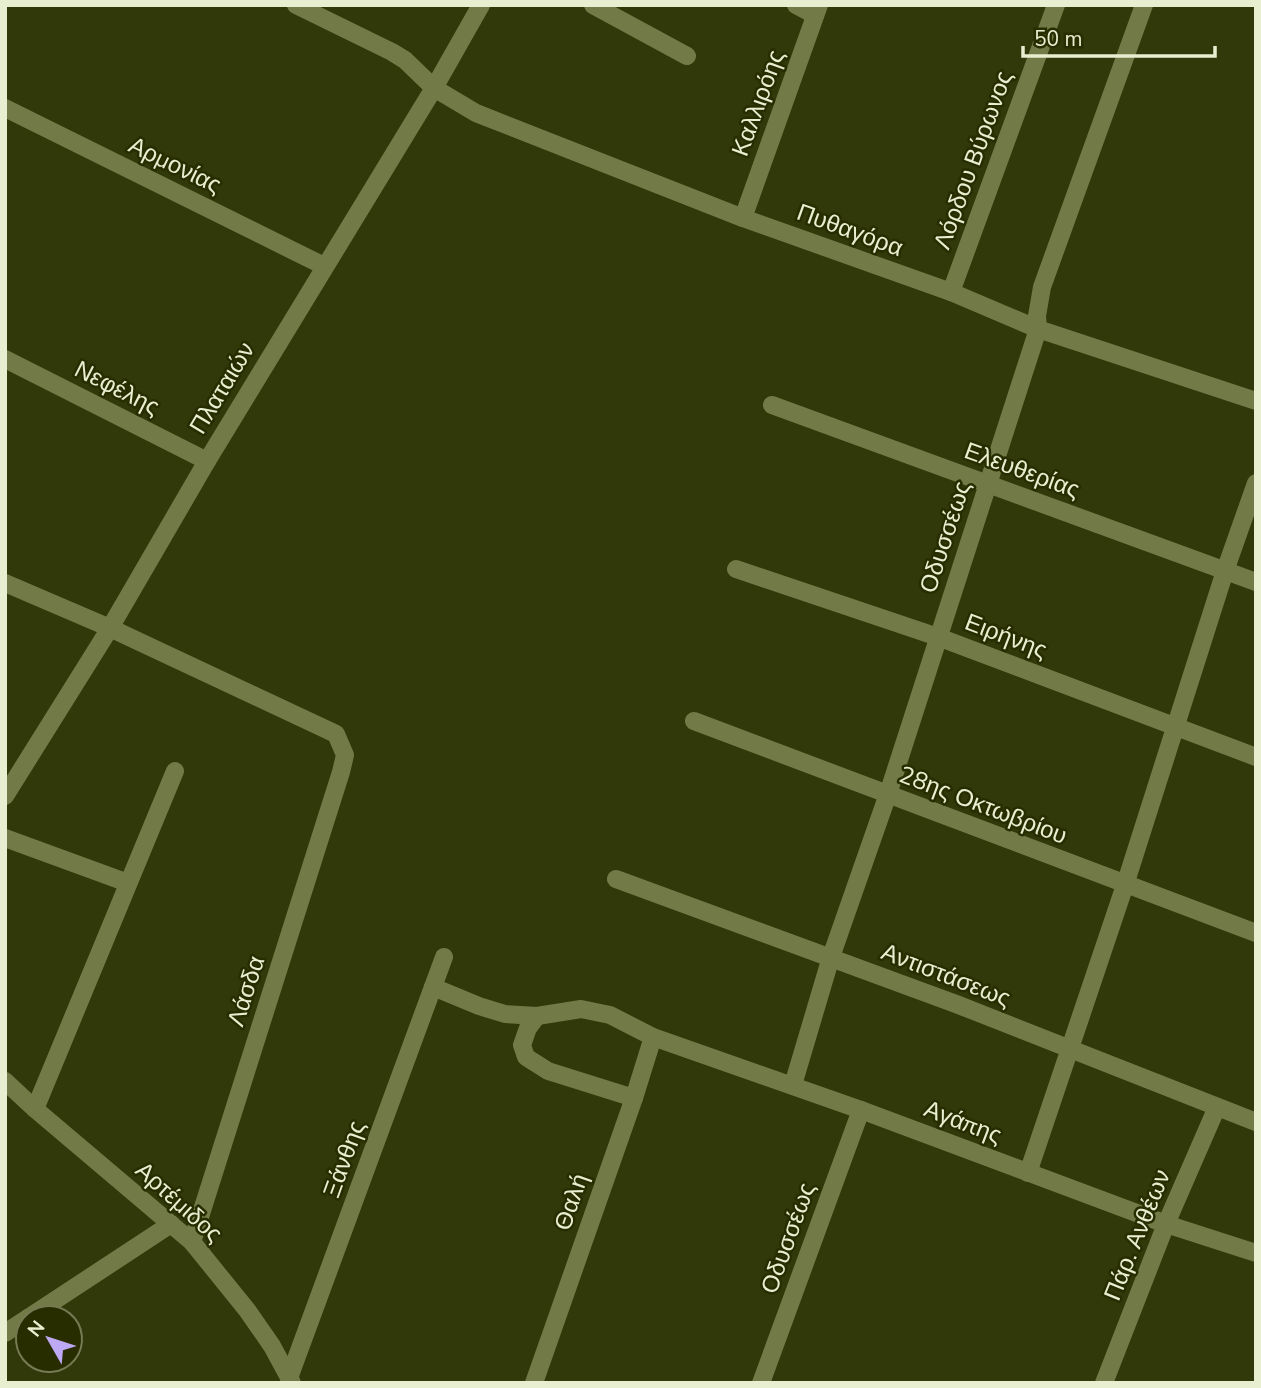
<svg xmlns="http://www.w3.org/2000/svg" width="1261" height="1388" viewBox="0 0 1261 1388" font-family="'Nunito Sans',sans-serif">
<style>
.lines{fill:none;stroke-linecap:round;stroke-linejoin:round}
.minor{stroke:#727b48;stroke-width:18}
.labels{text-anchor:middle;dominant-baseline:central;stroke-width:5;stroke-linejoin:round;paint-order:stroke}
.street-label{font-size:24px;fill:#e8eed0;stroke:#282d00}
</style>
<rect width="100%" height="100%" fill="#31380a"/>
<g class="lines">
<g class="minor">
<polyline points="296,5 392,52 405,60 434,88 476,113 743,218 951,292 1038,329 1256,401"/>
<polyline points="593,5 687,56"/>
<polyline points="796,5 815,15"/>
<polyline points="5,108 324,266"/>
<polyline points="743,218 819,5"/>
<polyline points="951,292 1056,5"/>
<polyline points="5,359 207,461"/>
<polyline points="772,405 1256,582"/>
<polyline points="736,569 938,637 1256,757"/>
<polyline points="5,583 110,628 336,734 345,755 341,772 192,1242"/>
<polyline points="694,721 1256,933"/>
<polyline points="5,796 110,628 207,461 434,88 481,5"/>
<polyline points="5,838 128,883"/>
<polyline points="616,879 956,1004 1256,1122"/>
<polyline points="433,987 479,1006 505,1014 537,1016 581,1009 610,1015 653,1037 861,1110 1166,1224 1256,1253"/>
<polyline points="537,1016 528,1028 522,1045 526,1057 548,1071 634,1098"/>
<polyline points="5,1081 35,1109 192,1242 247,1310 272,1346 292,1383"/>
<polyline points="793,1085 831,957 888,794 1038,329 1037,316 1042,287 1144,5"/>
<polyline points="35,1109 175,771"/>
<polyline points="1028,1173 1125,885 1225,571 1256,483"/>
<polyline points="28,1318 171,1224"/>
<polyline points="5,1333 28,1318"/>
<polyline points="289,1378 444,957"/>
<polyline points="534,1383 634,1098 653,1037"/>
<polyline points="761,1383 861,1110"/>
<polyline points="1104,1383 1166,1224 1217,1107"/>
</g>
</g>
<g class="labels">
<g class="street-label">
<text transform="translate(758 103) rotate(-70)">Καλλιρόης</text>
<text transform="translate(973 160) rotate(-70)">Λόρδου Βύρωνος</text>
<text transform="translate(175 165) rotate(26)">Αρμονίας</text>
<text transform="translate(850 230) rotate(20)">Πυθαγόρα</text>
<text transform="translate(117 388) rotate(27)">Νεφέλης</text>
<text transform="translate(222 388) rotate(-59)">Πλαταιών</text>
<text transform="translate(1022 470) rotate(20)">Ελευθερίας</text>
<text transform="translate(945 537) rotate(-72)">Οδυσσέως</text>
<text transform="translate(1006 636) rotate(21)">Ειρήνης</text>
<text transform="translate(983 805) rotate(21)">28ης Οκτωβρίου</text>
<text transform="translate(946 975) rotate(21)">Αντιστάσεως</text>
<text transform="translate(246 991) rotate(-72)">Λάσδα</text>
<text transform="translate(963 1122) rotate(21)">Αγάπης</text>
<text transform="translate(344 1159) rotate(-70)">Ξάνθης</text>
<text transform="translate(179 1202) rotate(42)">Αρτέμιδος</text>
<text transform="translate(571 1202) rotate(-71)">Θαλή</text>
<text transform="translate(1137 1235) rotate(-68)">Πάρ. Ανθέων</text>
<text transform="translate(788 1238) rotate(-70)">Οδυσσέως</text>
</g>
</g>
<rect width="1261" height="1388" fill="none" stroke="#e8eed0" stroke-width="14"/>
<g transform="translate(49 1339) rotate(309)"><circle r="33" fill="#282d00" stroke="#757a53" stroke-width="2"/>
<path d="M0-5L12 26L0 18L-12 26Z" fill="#bea9f4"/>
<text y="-10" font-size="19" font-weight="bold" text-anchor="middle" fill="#e8eed0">N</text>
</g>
<path d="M1023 46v10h192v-10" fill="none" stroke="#e8eed0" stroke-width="3.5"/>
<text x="1034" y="46" font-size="21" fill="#e8eed0" stroke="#282d00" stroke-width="5" paint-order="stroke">50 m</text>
</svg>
